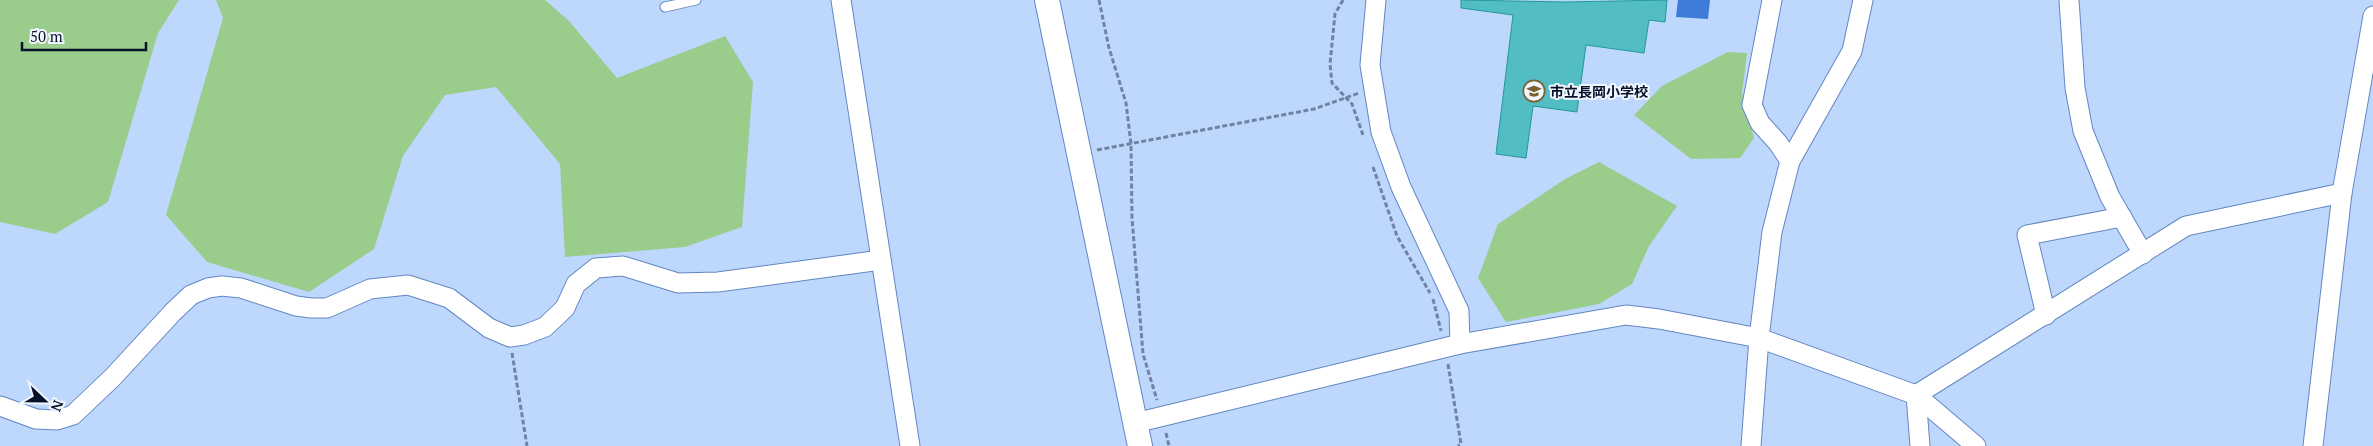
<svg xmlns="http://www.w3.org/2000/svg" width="2373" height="446" viewBox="0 0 2373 446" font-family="'PT Serif','Noto Sans JP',serif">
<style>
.green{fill:#9acc8c}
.water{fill:#3f7bd8}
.building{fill:#52bec3;stroke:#21989c}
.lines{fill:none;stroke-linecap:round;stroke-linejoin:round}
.service-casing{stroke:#6287c2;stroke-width:11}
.minor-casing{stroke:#6287c2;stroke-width:21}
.tertiary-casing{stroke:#6287c2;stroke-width:26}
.path{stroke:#6f83a3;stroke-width:3;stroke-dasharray:5 2.5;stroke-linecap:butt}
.service{stroke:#fff;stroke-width:9}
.minor{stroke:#fff;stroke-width:19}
.tertiary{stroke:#fff;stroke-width:24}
.labels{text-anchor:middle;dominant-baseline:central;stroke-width:4;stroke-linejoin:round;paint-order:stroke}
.poi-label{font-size:14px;font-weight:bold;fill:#051229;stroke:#f2f6fd;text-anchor:start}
</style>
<rect width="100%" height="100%" fill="#bed7fd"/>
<g class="green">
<polygon points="0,0 179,0 158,33 108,202 55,234 0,222"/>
<polygon points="216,0 545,0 569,21 617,78 725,36 753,82 742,227 685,247 565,257 560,164 496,87 445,95 403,156 374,249 309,292 207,262 166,215 223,18"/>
<polygon points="1728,52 1747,53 1742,94 1754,138 1740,158 1691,159 1634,115 1662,86"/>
<polygon points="1599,162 1677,206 1649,246 1632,284 1599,304 1506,322 1478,278 1498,224 1565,179"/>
</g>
<polygon class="water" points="1678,0 1710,0 1708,19 1676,17"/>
<polygon class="building" points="1461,0 1565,2 1667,0 1665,22 1649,20 1644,53 1586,45 1577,112 1533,106 1526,158 1496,154 1513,15 1461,8"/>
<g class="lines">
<g class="service-casing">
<polyline id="service" points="665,7 696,0"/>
</g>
<g class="minor-casing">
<g id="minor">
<polyline points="841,0 910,446"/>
<polyline points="1376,0 1370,65 1381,132 1401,187 1459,311 1460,344"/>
<polyline points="1772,0 1752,105 1760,123 1778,143 1790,161"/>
<polyline points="2069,0 2075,88 2083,131 2110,197 2143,254"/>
<polyline points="2046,315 2027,235 2122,217"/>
<polyline points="1916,395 2186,226 2342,193"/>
<polyline points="1916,395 1920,446"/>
<polyline points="0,406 36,419 57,420 73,415 113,377 173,312 191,295 208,288 222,286 241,288 296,306 311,308 327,308 370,289 408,285 449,298 489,328 510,337 524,335 545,327 565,308 576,284 596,268 623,266 678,283 718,282 881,260"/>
<polyline points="1135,423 1460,344 1626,315 1659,319 1759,338 1916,395 1976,446"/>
<polyline points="1751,446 1759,338 1772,232 1790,161 1852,51 1863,0"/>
<polyline points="2313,446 2342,193 2373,16"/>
</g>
</g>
<g class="tertiary-casing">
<polyline id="tertiary" points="1047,0 1140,446"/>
</g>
<g class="path">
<polyline points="1099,0 1109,48 1126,103 1131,144 1132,218 1143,354 1157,400"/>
<polyline points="1343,0 1335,14 1330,64 1332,83 1352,104 1363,135"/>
<polyline points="1097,150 1314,109 1359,93"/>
<polyline points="1373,167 1397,236 1430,293"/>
<polyline points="1433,299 1441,331"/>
<polyline points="512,353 527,446"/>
<polyline points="1448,364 1461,444 1458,446"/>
<polyline points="1166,433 1169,446"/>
</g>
<use href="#service" class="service"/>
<use href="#minor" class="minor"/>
<use href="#tertiary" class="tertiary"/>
</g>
<defs>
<g id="school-ring" transform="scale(1.125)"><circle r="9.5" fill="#f2f6fd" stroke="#7b6032" stroke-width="1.5"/><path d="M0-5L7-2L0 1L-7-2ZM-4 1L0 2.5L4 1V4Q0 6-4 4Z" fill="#7b6032"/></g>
</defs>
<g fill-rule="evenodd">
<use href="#school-ring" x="1534" y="91"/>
</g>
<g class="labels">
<g class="poi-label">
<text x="1550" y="91">市立長岡小学校</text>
</g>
</g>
<g transform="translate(45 401) rotate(112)" stroke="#f2f6fd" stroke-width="4" paint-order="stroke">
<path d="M0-4L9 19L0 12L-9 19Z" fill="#051229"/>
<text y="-8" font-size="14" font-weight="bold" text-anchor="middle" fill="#051229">N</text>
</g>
<path d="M22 42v8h124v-8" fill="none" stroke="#051229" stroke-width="2.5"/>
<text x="30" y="42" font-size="15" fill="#051229" stroke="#f2f6fd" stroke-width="4" paint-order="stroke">50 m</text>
</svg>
